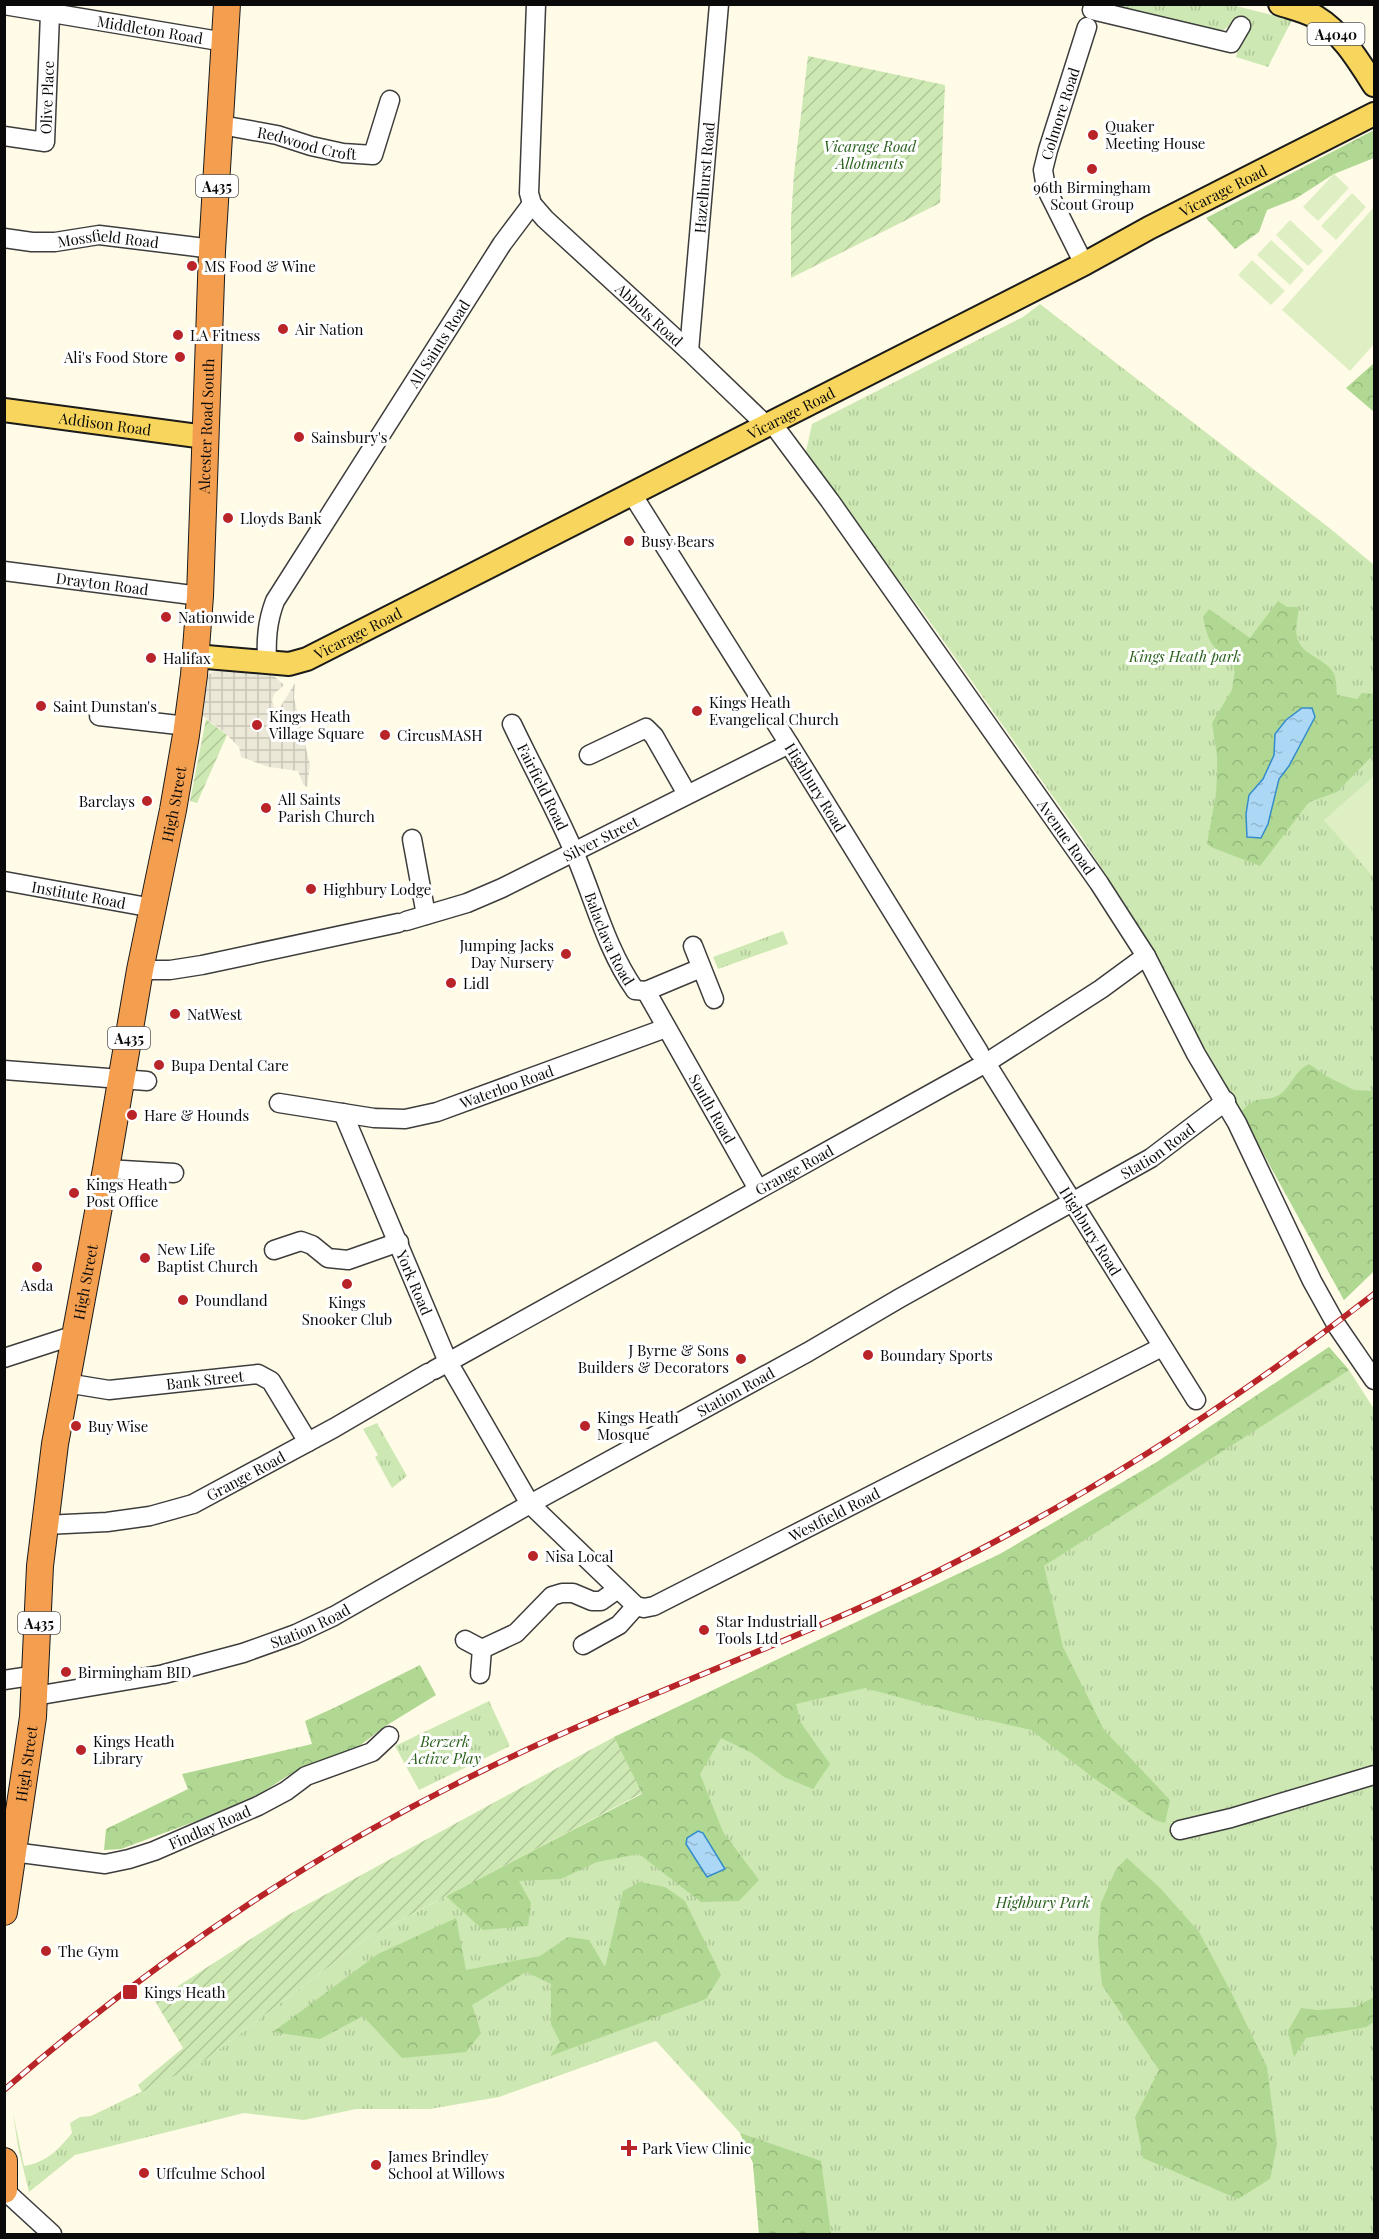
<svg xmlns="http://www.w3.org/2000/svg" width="1379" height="2239" viewBox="0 0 1379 2239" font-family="'Playfair Display',serif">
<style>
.grass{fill:url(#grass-tufts)}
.forest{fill:url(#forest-crowns)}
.garden{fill:url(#garden-furrows)}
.pitch{fill:#dfefc4}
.plaza{fill:url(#plaza-grid)}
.water{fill:url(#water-ripples);stroke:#348ccc;stroke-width:1.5}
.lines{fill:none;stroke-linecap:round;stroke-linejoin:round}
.minor-casing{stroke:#3d3d3d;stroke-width:21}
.major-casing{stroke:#1b1b1b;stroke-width:26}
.highway-casing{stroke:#1b1b1b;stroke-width:28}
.minor{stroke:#fff;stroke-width:18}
.major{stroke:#f8d65d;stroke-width:22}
.highway{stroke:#f49f50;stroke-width:26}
.rail-casing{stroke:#b82427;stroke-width:6}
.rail{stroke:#fff;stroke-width:4;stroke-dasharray:11;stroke-linecap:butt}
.poi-dot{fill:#b82427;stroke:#fff;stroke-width:2}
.labels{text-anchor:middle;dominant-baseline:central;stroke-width:6;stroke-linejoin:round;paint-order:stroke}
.shield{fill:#fff;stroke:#545454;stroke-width:1.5}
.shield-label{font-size:14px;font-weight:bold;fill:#0a0a0a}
.street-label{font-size:15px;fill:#0a0a0a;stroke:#fff}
.poi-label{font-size:15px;fill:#0a0a0a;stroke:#fff;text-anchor:start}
.park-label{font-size:15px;font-style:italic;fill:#28601c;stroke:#fff}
</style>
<defs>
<pattern id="grass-tufts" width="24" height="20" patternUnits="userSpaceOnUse" patternTransform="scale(1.5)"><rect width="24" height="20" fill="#cde8b2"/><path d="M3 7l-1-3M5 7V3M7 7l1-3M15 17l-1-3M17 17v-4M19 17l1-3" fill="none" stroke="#afc698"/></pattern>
<pattern id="forest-crowns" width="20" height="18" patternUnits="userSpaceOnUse" patternTransform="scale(1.5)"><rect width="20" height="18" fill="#b0d892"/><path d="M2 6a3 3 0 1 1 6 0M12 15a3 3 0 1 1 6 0" fill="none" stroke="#96b87d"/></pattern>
<pattern id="garden-furrows" width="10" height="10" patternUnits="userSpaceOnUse" patternTransform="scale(1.5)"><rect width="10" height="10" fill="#cde8b2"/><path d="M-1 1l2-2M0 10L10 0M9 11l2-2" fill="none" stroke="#afc698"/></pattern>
<pattern id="plaza-grid" width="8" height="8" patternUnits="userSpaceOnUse" patternTransform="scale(1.5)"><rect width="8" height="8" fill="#ece8d8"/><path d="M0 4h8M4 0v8" fill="none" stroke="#c9c6b8"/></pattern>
<pattern id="water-ripples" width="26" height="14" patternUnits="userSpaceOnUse" patternTransform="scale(1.5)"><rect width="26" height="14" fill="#acd8f5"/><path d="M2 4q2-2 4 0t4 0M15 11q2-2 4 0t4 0" fill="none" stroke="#93b8d1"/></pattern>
</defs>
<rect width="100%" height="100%" fill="#fffbe7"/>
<g class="grass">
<polygon points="1107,5 1232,5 1292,20 1268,67 1236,57 1240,41 1237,22 1214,35"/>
<polygon points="1040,304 1332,530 1374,565 1374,1271 1344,1300 1126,906 1080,835 928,619 805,456 812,424 1023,317"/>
<polygon points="783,931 788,944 718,969 713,957"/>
<path d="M 1329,1347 L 1349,1370 L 1374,1409 L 1374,2234 L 759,2234 L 753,2163 L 740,2133 L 656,2041 L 499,2097 L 430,2109 L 356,2109 L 304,2120 L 244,2113 L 75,2155 L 29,2192 L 18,2147 L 13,2113 L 24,2166 C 47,2162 58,2150 72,2133 L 70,2123 L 80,2117 L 91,2116 L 201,2063 L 367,1938 L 642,1794 L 614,1737 L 1000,1554 L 1157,1462 Z"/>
<polygon points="377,1423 407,1476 392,1488 375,1457 378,1455 363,1429"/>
<polygon points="489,1701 510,1746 419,1790 395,1746"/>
</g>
<g class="forest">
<polygon points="1374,130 1374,158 1334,174 1295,199 1267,210 1259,232 1235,249 1206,218"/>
<polygon points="1374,363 1374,412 1346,388"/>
<path d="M 1278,601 L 1287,607 L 1299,607 C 1298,617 1294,630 1298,640 C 1303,655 1325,659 1333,672 C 1337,678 1336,688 1337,695 L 1357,699 L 1362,693 L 1374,694 L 1374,754 L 1337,792 L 1309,802 L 1260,866 L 1211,847 L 1207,844 L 1216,794 L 1217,775 L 1217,756 L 1212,723 L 1232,690 L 1235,670 L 1232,660 C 1211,648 1208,641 1203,617 L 1209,609 L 1250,638 Z"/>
<path d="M 1309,1064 L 1326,1076 L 1354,1090 L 1374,1091 L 1374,1271 L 1344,1300 L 1241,1112 C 1259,1092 1263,1104 1279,1095 C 1291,1088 1293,1072 1309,1064 Z"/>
<polygon points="1329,1347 1349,1370 1044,1566 1063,1647 1104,1730 1170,1800 1165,1823 1155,1820 1095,1779 1031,1730 961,1714 865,1688 796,1704 801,1723 830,1764 813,1789 784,1777 752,1753 721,1738 700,1774 723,1832 759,1880 739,1901 701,1902 639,1854 597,1862 561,1879 519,1881 531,1903 528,1926 483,1930 446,1896 642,1794 614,1737 1000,1554 1157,1462"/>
<polygon points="420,1665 436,1695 384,1727 358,1747 300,1768 261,1793 199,1820 121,1849 104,1850 106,1829 188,1789 182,1774 312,1744 305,1721 336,1707"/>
<polygon points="1127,1858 1161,1889 1199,1932 1230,1990 1267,2067 1277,2144 1270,2179 1238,2199 1143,2158 1135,2117 1159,2070 1102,1985 1098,1944 1101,1903 1116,1869"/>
<polygon points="640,1882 665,1887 685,1901 721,1975 706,1999 550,2056 560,2042 551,2024 551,1984 526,1972 472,2005 481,2033 466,2052 402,2058 363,2016 320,2039 273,2032 378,1954 456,1918 466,1970 540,1956 568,1937 589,1940 605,1967 623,1891"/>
<polygon points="1374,1997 1374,2022 1366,2027 1306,2038 1294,2057 1288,2031 1301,2008 1317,2010 1356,2007"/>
<polygon points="740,2133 821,2161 831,2234 759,2234 753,2163"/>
</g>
<g class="garden">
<polygon points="808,56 945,85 940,203 791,278 791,220 794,174"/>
<polygon points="206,719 227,735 197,803 190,801"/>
<polygon points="614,1737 642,1793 367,1938 201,2063 142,2092 138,2085 183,2048 155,2001 288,1915"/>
</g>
<g class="pitch">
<polygon points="1334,174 1349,188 1318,221 1303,207"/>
<polygon points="1352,193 1366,207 1336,240 1321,226"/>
<polygon points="1374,207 1374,344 1350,371 1282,310"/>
<polygon points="1290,220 1323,251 1308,266 1276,235"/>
<polygon points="1271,240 1304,270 1290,285 1257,255"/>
<polygon points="1252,260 1285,291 1271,305 1238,275"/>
<polygon points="1374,776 1374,878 1324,820"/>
</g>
<polygon class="plaza" points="221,668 272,674 284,685 274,694 272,701 274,707 279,709 295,683 294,698 310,765 307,787 303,784 298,771 269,767 241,757 239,747 223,731 200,714 207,675"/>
<g class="water">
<polygon points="1302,708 1312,708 1315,717 1289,766 1279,779 1268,824 1261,838 1247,837 1246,814 1249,795 1263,779 1274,755 1275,734 1286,720"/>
<polygon points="698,1831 703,1833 725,1869 707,1877 686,1844 687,1838"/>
</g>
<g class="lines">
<g class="minor-casing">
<g id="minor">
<path id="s1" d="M 536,4 L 529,193 L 532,204 L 545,219 L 689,351 L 767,426"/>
<polyline points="1094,4 1092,10 1231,43 1241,26"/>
<path id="s2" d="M 4,5 L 225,42"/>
<path id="s3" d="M 221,125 L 277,135 L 311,146 L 343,153 L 373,155 L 390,100"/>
<path id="s4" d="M 4,136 L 45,142 L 50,14"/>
<path id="s5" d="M 4,238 L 32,242 L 55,242 L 99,235 L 213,249"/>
<path id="s6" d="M 1084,264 L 1046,188 L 1043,170 L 1048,150 L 1087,27"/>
<path id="s7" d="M 689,351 L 719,4"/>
<path id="s8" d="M 772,423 L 830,501 L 1099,883 L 1146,956 L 1196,1054 L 1237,1123 L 1312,1281 L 1337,1326 L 1374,1380"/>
<path id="s9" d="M 632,494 L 789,744 L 979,1052"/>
<path id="s10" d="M 4,571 L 200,596"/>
<path id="s11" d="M 267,663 C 266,640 267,622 275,601 L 502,244 L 532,204"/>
<polyline points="99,716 187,726"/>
<path id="s12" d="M 512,724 C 532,766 555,808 574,852 C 594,898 606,949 635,990 L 646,991 L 701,968"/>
<polyline points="589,755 646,728 654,736 687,794"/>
<polyline points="412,839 426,915"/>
<path id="s13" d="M 4,881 L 153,908"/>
<path id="s14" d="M 406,921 L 467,903 L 502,888 L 789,744"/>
<polyline points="693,946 714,999"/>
<polyline points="140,970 170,970 202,965 398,923"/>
<path id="s15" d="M 646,991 L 758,1189"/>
<path id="s16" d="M 986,1063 L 1196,1400"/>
<polyline points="4,1070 147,1081"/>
<path id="s17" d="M 279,1103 L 374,1118 L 405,1119 L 437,1112 L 666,1028"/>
<path id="s18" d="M 343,1113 L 448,1362 L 530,1504 L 636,1606 L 644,1608 L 654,1606 L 1162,1347"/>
<polyline points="106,1169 174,1173"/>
<polyline points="274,1250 301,1241 312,1245 328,1258 348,1260 399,1242"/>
<polyline points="4,1358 75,1335"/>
<path id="s19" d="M 434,1370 L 986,1063 L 1101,989 L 1146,956"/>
<path id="s20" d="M 66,1383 L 109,1390 L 258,1374 L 271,1381 L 308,1442"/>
<path id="s21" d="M 45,1525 L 107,1522 L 150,1516 L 193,1504 L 334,1428 L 428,1373"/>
<polyline points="465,1640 482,1649 480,1674"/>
<polyline points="583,1645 619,1625 636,1606"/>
<polyline points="482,1649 516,1633 552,1596 562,1593 573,1593 592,1601 601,1601 618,1589"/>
<path id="s22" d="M 164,1674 L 243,1653 L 296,1634 L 334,1616 L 530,1504 L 808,1352 L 900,1298 L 1151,1158 L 1226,1101"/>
<polyline points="4,1680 24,1677 36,1679"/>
<polyline points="35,1696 159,1675"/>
<polyline points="1180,1830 1231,1818 1374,1775"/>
<path id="s23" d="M 13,1852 L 105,1864 L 129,1859 L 154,1851 L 258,1806 L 286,1791 L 306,1776 L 372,1752 L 389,1736"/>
<polyline points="4,2190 52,2234"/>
</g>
</g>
<g class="major-casing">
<g id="major">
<path d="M 1280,4 C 1292,8 1306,11 1316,17 C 1342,33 1358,60 1374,85"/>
<path id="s24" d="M 4,410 L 205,437"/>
<path id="s25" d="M 195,656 L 289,664 L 307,659 L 1084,264 L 1149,228 L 1374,114"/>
</g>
</g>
<g class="highway-casing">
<g id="highway">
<path id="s26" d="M 4,1912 L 33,1717 L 40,1566 L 55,1444 L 106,1169 L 140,970 L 173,810 L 186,735 L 194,675 L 200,596 L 212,251 L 227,4"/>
<polyline points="4,2161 4,2190"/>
</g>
</g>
<use href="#minor" class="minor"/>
<use href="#major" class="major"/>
<use href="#highway" class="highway"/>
<g class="rail-casing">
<path id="rail" d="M 4,2090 C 149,1964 310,1855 482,1771 C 631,1698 788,1645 936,1572 C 1091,1495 1238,1400 1374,1294"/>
</g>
<use href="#rail" class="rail"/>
</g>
<g class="poi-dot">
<circle cx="1093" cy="135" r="6"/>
<circle cx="1092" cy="169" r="6"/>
<circle cx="192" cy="266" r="6"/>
<circle cx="283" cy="329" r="6"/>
<circle cx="178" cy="335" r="6"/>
<circle cx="180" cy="357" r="6"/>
<circle cx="299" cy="437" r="6"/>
<circle cx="228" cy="518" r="6"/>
<circle cx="629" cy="541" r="6"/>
<circle cx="166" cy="617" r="6"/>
<circle cx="151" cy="658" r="6"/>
<circle cx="41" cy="706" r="6"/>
<circle cx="697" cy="711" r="6"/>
<circle cx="257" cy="725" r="6"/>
<circle cx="385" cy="735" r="6"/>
<circle cx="147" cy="801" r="6"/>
<circle cx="266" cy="808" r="6"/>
<circle cx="311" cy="889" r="6"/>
<circle cx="566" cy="954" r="6"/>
<circle cx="451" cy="983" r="6"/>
<circle cx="175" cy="1014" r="6"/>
<circle cx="159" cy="1065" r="6"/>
<circle cx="132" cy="1115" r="6"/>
<circle cx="74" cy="1193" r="6"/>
<circle cx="145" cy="1258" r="6"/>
<circle cx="37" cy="1267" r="6"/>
<circle cx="347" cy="1284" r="6"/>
<circle cx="183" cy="1300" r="6"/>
<circle cx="868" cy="1355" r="6"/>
<circle cx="741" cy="1359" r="6"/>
<circle cx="76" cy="1426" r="6"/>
<circle cx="585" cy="1426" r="6"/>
<circle cx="533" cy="1556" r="6"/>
<circle cx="704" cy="1630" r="6"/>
<circle cx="66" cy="1672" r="6"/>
<circle cx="81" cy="1750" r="6"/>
<circle cx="46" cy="1951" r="6"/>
<rect x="122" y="1984" width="16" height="16" rx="3"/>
<path d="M626 2139h6v6h6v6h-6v6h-6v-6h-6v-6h6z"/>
<circle cx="376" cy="2165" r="6"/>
<circle cx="144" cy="2173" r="6"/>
</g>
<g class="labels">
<g class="shield">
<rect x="1307.5" y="23" width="57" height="22" rx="4.5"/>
<rect x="196" y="175" width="42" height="22" rx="4.5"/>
<rect x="108" y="1027" width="42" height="22" rx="4.5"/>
<rect x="18" y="1612" width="42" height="22" rx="4.5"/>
</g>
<g class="shield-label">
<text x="1336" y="34">A4040</text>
<text x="217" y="186">A435</text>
<text x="129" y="1038">A435</text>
<text x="39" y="1623">A435</text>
</g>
<g class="street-label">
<text stroke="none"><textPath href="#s2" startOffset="148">Middleton Road</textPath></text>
<text stroke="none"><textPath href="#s4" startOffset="86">Olive Place</textPath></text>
<text stroke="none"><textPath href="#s6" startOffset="162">Colmore Road</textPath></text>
<text stroke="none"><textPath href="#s3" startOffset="88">Redwood Croft</textPath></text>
<text stroke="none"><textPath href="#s7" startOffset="174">Hazelhurst Road</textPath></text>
<text stroke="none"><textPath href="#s25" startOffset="1142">Vicarage Road</textPath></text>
<text stroke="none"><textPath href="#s5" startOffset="105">Mossfield Road</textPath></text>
<text stroke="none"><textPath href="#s1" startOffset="362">Abbots Road</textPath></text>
<text stroke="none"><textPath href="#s11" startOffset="368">All Saints Road</textPath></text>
<text stroke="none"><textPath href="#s25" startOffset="656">Vicarage Road</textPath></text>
<text stroke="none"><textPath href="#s24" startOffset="102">Addison Road</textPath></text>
<text stroke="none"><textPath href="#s26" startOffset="1502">Alcester Road South</textPath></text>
<text stroke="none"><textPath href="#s10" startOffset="99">Drayton Road</textPath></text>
<text stroke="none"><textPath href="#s25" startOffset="170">Vicarage Road</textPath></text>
<text stroke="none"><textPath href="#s12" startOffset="70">Fairfield Road</textPath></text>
<text stroke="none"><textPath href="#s9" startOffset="346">Highbury Road</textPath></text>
<text stroke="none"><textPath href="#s26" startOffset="1122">High Street</textPath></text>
<text stroke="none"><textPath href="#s8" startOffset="508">Avenue Road</textPath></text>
<text stroke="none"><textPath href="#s14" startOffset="212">Silver Street</textPath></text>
<text stroke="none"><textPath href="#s13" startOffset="76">Institute Road</textPath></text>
<text stroke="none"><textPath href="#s12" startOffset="236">Balaclava Road</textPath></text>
<text stroke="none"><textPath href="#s17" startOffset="234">Waterloo Road</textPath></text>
<text stroke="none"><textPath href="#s15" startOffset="135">South Road</textPath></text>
<text stroke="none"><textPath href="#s22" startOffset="1126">Station Road</textPath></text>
<text stroke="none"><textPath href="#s19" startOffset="412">Grange Road</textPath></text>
<text stroke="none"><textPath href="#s16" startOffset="198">Highbury Road</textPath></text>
<text stroke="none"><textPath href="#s26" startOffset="636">High Street</textPath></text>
<text stroke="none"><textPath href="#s18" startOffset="184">York Road</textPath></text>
<text stroke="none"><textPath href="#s20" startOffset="140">Bank Street</textPath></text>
<text stroke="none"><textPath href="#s22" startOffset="640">Station Road</textPath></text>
<text stroke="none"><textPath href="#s21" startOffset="210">Grange Road</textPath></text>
<text stroke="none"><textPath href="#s18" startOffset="802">Westfield Road</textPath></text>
<text stroke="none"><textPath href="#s22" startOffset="154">Station Road</textPath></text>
<text stroke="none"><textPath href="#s26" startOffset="150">High Street</textPath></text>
<text stroke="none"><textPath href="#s23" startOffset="204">Findlay Road</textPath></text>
</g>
<g class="poi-label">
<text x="1105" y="126">Quaker<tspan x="1105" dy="17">Meeting House</tspan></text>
<text x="1092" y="187" text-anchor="middle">96th Birmingham<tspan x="1092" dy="17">Scout Group</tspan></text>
<text x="204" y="266">MS Food &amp; Wine</text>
<text x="295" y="329">Air Nation</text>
<text x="190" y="335">LA Fitness</text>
<text x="168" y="357" text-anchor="end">Ali's Food Store</text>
<text x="311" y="437">Sainsbury's</text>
<text x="240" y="518">Lloyds Bank</text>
<text x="641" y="541">Busy Bears</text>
<text x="178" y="617">Nationwide</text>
<text x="163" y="658">Halifax</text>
<text x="709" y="702">Kings Heath<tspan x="709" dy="17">Evangelical Church</tspan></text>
<text x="53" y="706">Saint Dunstan's</text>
<text x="269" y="716">Kings Heath<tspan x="269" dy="17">Village Square</tspan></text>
<text x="397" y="735">CircusMASH</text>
<text x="278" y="799">All Saints<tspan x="278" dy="17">Parish Church</tspan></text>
<text x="135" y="801" text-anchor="end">Barclays</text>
<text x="323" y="889">Highbury Lodge</text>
<text x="554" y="945" text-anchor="end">Jumping Jacks<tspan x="554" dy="17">Day Nursery</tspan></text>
<text x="463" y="983">Lidl</text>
<text x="187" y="1014">NatWest</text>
<text x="171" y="1065">Bupa Dental Care</text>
<text x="144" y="1115">Hare &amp; Hounds</text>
<text x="86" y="1184">Kings Heath<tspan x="86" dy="17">Post Office</tspan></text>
<text x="157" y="1249">New Life<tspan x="157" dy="17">Baptist Church</tspan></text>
<text x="37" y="1285" text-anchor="middle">Asda</text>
<text x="195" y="1300">Poundland</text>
<text x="347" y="1302" text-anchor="middle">Kings<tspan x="347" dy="17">Snooker Club</tspan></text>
<text x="729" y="1350" text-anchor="end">J Byrne &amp; Sons<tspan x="729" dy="17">Builders &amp; Decorators</tspan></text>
<text x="880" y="1355">Boundary Sports</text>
<text x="597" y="1417">Kings Heath<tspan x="597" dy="17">Mosque</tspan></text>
<text x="88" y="1426">Buy Wise</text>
<text x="545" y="1556">Nisa Local</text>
<text x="716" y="1621">Star Industriall<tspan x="716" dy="17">Tools Ltd</tspan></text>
<text x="78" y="1672">Birmingham BID</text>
<text x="93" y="1741">Kings Heath<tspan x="93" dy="17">Library</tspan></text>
<text x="58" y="1951">The Gym</text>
<text x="144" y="1992">Kings Heath</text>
<text x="642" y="2148">Park View Clinic</text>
<text x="388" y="2156">James Brindley<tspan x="388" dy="17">School at Willows</tspan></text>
<text x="156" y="2173">Uffculme School</text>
</g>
<g class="park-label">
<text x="870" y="146">Vicarage Road<tspan x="870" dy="17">Allotments</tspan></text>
<text x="1185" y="656">Kings Heath park</text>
<text x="445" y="1741">Berzerk<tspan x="445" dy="17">Active Play</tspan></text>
<text x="1043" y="1902">Highbury Park</text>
</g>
</g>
<rect width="1379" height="2239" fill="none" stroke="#0a0a0a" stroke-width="12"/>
</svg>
